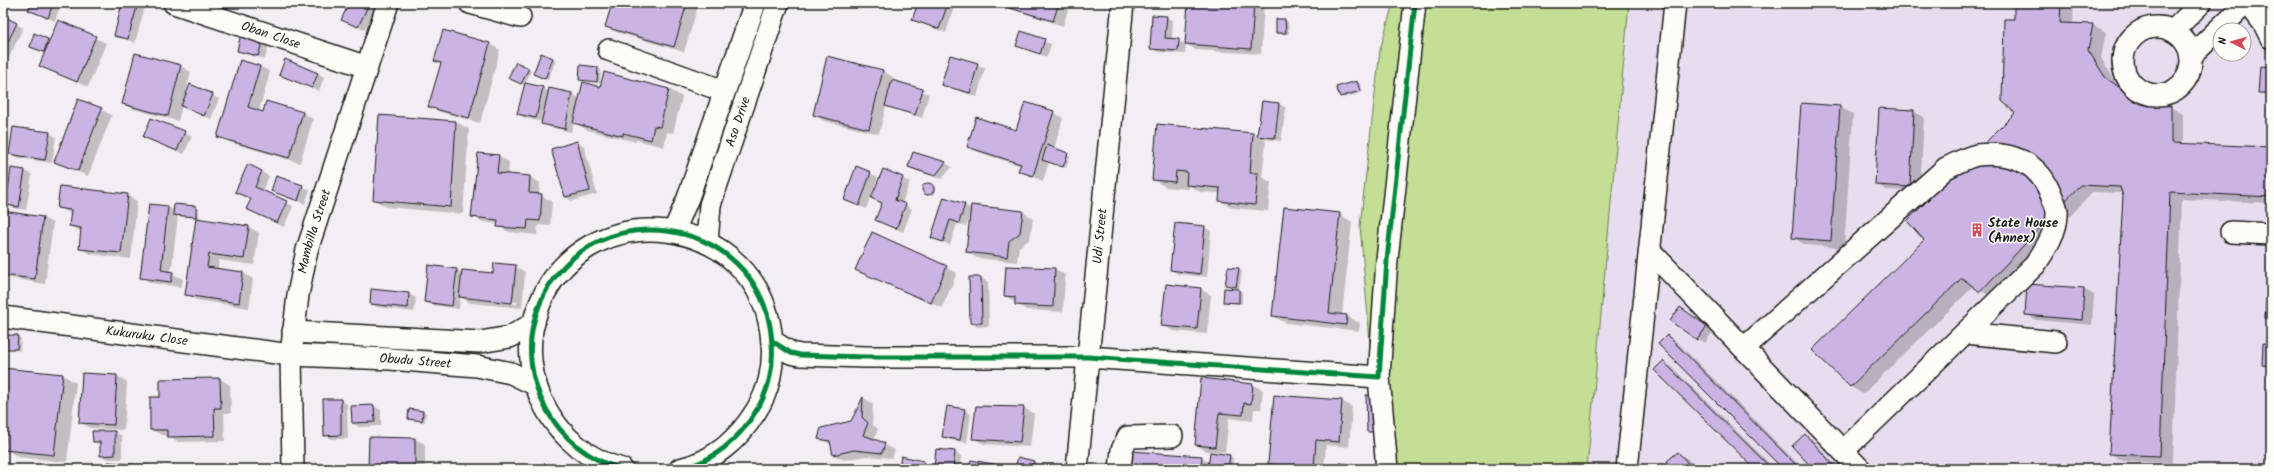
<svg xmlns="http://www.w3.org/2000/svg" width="2274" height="472" viewBox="0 0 2274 472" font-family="Kalam,sans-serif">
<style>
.built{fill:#e7ddee;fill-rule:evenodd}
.green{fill:#c3de95;stroke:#707d58}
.shadow{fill:#0003;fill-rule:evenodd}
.building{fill:#cbb4e3;stroke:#1c1c1c}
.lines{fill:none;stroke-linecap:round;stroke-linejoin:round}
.minor-casing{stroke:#1c1c1c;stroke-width:24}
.minor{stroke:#fdfcf7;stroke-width:21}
.cycleway-casing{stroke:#fdfcf7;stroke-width:8}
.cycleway{stroke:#00873e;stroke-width:5}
.labels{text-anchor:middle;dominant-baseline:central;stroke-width:3;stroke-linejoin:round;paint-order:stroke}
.street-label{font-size:13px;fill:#1c1c1c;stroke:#fdfcf7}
.poi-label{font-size:13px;font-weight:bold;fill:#1c1c1c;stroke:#fdfcf7;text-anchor:start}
</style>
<rect width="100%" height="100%" fill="#f3eef3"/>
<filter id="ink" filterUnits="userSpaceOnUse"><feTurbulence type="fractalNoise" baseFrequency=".025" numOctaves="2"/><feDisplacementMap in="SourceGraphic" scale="8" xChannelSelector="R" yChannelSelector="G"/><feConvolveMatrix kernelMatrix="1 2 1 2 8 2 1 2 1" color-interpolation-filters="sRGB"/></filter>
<g filter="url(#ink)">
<path class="built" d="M 1629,3 L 2271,3 L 2271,469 L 1587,469 ZM 2220,30 L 2244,30 L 2244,54 L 2220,54 Z"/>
<polygon class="green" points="1393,3 1629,3 1587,469 1375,469 1369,329 1360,226 1380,50"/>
<g class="shadow">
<polygon points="32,3 61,3 55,21 37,13"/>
<polygon points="123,3 146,3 135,43 115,35"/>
<polygon points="350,3 365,3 375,8 365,30 343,19"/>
<polygon points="613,3 646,3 656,6 657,3 699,3 684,52 616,32 606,27"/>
<polygon points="919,3 955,4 946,33 913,20"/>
<polygon points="977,3 1070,3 1063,26 1006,7 1005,9"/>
<polygon points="1189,3 1264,3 1261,54 1196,50 1186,44"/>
<polygon points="2015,3 2074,3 2073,24 2093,25 2106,32 2101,58 2118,86 2145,105 2170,107 2183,114 2183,144 2271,148 2271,203 2182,199 2173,463 2123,461 2110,453 2123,193 2093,192 1993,298 1974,286 1863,394 1851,387 1814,350 1926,240 2017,113"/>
<polygon points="3,17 23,28 4,68 3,67"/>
<polygon points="1166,17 1173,21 1172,39 1186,44 1185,54 1158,52 1151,48"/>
<polygon points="1285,20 1288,22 1289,34 1280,34 1277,32"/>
<polygon points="59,22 106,43 88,87 41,66 46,53 31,47 48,39 51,41"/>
<polygon points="1022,33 1051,44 1047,57 1017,46"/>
<polygon points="242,34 269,44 265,59 245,54 238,50"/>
<polygon points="490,44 500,50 480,123 440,112 430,106 441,64 435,61"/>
<polygon points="136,54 181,66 191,72 185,96 212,95 219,99 211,119 182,106 178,121 133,109 123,104"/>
<polygon points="951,56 985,68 977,97 943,85"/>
<polygon points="828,58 883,71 893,77 892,81 929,94 922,118 886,106 879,134 824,121 814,115"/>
<polygon points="553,59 556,60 548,80 537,76"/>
<polygon points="517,63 531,71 525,84 543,88 549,92 550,89 572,94 580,98 601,88 605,73 669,89 682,97 673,133 667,132 664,147 636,140 636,142 587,130 574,122 571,132 549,127 543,122 525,118 518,114 525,86 510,77"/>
<polygon points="260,66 270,72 259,111 303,113 313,119 300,163 229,142 218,137"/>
<polygon points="598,68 601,70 600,83 580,80"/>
<polygon points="2269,68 2271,94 2263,94 2259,92"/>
<polygon points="318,73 324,77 319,91 280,74"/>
<polygon points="1357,82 1360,84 1363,92 1344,98 1340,96"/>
<polygon points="79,100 112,115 88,176 55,162"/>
<polygon points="1263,102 1279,104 1286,108 1281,141 1262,139 1266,141 1262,177 1271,182 1268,211 1233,208 1220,201 1220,193 1200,192 1188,185 1188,189 1166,187 1153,180 1253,134 1258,137"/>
<polygon points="1840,107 1853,114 1844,248 1806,245 1793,238"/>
<polygon points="1913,111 1924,117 1920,192 1886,190 1876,184"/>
<polygon points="1053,112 1063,118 1054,149 1070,156 1066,168 1049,162 1043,181 1020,171 1021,166 978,152 968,146 1017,131"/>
<polygon points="380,116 456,122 469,129 463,214 387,207 374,200"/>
<polygon points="152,119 192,136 184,154 144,137"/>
<polygon points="49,133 56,137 52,163 17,158 10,154"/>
<polygon points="577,142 584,146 597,194 572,201 565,197"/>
<polygon points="914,153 945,163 952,167 942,179 916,171 909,167"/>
<polygon points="499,156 509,162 508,175 530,177 540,183 539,195 552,201 550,226 538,225 537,235 509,232 498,226 499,224 483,222 472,216"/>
<polygon points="248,165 269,176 262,191 293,206 284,227 247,209 252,199"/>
<polygon points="856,167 878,177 866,209 845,200"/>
<polygon points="884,170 910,182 902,203 912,209 903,232 876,220 883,203"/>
<polygon points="25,171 32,175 26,210 14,208 7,204"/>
<polygon points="277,177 310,190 305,204 272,191"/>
<circle cx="930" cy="189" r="6"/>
<polygon points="127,195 137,201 131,259 90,254 80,248 82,232 70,226 72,214 58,208"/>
<polygon points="150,205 168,207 175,211 175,205 196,207 199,209 199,220 249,227 259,233 254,265 219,260 218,269 243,273 253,279 249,308 196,300 186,294 197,218 178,216 171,273 183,279 181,287 151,283 141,277"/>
<polygon points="964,205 972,209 1023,212 1033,218 1030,239 1019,247 1017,262 977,258 967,252 971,212 966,226 957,224 950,245 932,237"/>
<polygon points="3,212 43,218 53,223 45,284 3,277"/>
<polygon points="1339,214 1352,222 1342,315 1347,316 1360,323 1359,331 1286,323 1273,316"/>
<polygon points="1204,227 1211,231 1207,277 1178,274 1171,270"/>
<polygon points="872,233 957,273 942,308 856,269"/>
<path d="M 515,266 L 525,272 L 522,308 L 471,303 L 460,297 L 459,309 L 432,305 L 425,301 L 457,270 L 463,273 L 494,274 ZM 470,297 L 517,302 L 517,304 L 470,299 Z"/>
<polygon points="1055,269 1065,275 1063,312 1026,310 1006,296"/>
<polygon points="1239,269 1242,271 1239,290 1242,292 1242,304 1227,303 1224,301 1239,288 1226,285"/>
<polygon points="981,278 988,282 989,326 978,327 971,323"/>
<polygon points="2028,285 2084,289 2094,295 2092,325 2036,320 2026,314"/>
<polygon points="1200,289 1211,295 1207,334 1173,331 1163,325"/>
<polygon points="372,290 409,294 416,298 414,312 377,307 371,303"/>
<polygon points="1687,313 1713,331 1705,343 1698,339"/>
<polygon points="8,336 21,338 20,351 7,348"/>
<polygon points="1667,336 1677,342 1803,469 1784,469"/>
<polygon points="2271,345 2271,370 2263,365"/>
<polygon points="1663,362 1673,368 1775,469 1756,469"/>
<polygon points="3,369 63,375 76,383 67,462 18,457 5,449 7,437 3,436"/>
<polygon points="117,376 127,382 124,430 90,428 80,422"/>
<polygon points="220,379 230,385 231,413 224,413 225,441 178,442 168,435 162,435 151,429 161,398"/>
<polygon points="1202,379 1253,385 1263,390 1261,409 1254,409 1253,421 1229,418 1225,452 1206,451 1196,445"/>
<polygon points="864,398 873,404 872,424 878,429 874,440 895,450 892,458 865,456 844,460 834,455 832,445 820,439 851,422"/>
<polygon points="340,400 347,404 348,439 332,439 325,435"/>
<polygon points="1342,401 1352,407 1349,447 1326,445 1324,469 1278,469 1270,464"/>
<polygon points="374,406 381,410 381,426 359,427 352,423"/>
<polygon points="977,407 1024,408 1034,414 1030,447 984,444 973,438"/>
<polygon points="964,410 971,414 967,443 950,440 944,436"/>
<polygon points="423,412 426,413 425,422 409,419"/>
<polygon points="93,432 115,432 122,436 122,459 108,459 101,455 101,446 94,441"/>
<polygon points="1805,435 1812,439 1839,469 1814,469"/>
<polygon points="415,439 425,444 425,469 369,469"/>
<polygon points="955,452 961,456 960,469 935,469"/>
<polygon points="1678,453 1688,459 1697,469 1675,469"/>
<polygon points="1229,456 1233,458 1231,469 1131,469 1201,457 1209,462"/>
<polygon points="923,462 930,466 929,469 900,469"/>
<polygon points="1034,462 1037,464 1036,469 1016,469"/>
<polygon points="1663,464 1671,469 1658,469"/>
</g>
<g class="building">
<polygon points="31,3 53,3 48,18 28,10"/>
<polygon points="122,3 138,3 128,39 114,36"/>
<polygon points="349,3 369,4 358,27 341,20"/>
<polygon points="612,3 656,5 656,3 687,3 674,47 605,27"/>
<polygon points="918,3 948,3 939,29 912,20"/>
<polygon points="1001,3 1059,3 1053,21 1000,5"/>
<polygon points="1188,3 1254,3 1251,49 1185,44"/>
<polygon points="2014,3 2061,3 2060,23 2093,24 2088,50 2105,77 2142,104 2171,106 2171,143 2271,147 2271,197 2170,192 2160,456 2109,454 2123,196 2120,187 2080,185 1980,292 1962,278 1850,387 1812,350 1924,240 1907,221 2015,113 2002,101 2004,19 2014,19"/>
<polygon points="1152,15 1167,16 1165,38 1179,39 1178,51 1150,49"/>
<polygon points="3,16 17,23 3,52"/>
<polygon points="1276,19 1285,19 1286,33 1276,33"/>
<polygon points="58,20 96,36 77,82 39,66"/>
<polygon points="443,30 490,43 469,118 428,107 441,63 434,61"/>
<polygon points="1021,31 1045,39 1040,54 1016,46"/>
<polygon points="34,33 48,39 44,52 30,47"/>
<polygon points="241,33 263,39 258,56 237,51"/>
<polygon points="135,53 181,65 168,116 122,104"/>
<polygon points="541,53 553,58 545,79 533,74"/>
<polygon points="950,55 978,63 970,93 941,85"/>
<polygon points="827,56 883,70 869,129 813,115"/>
<polygon points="285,59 318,73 312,88 279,75"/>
<polygon points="240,60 260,66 248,107 263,112 266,101 303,112 289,158 217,137"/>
<polygon points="516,62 529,68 521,84 508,78"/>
<polygon points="580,65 598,67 597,82 579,80"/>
<polygon points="2260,66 2270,67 2268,93 2258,93"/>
<polygon points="604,72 669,89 660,127 654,126 651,140 623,133 623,136 573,123 583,82 600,87"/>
<polygon points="892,80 923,89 915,115 885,106"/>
<polygon points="1357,81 1360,91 1340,97 1336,87"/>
<polygon points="525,83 543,87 536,118 517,114"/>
<polygon points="190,84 213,94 204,116 181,106"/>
<polygon points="549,88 572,93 565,129 541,124"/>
<polygon points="78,99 102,108 78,171 54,162"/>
<polygon points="1262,101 1279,103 1275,138 1257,136"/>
<polygon points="1025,102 1054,111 1033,176 1018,171 1021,164 967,147 976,117 1016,130"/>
<polygon points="1801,103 1840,106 1831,241 1792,238"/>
<polygon points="1879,108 1914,110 1910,187 1875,185"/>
<polygon points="379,115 456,121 451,207 373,200"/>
<polygon points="151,118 185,131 177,151 143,137"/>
<polygon points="1157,124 1253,133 1250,173 1258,173 1255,205 1219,201 1220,188 1186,185 1187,172 1176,171 1175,182 1152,180"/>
<polygon points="13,127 50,132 45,160 9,154"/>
<polygon points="577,141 590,191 565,197 551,149"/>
<polygon points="1047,145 1068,153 1063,167 1042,160"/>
<polygon points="913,152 946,162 935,176 908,167"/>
<polygon points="478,153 499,155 497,173 530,176 529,193 542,194 540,221 528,220 527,229 497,227 498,220 471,217"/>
<polygon points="248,164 262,171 255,187 287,201 277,223 246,209 251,199 235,192"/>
<polygon points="856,166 871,172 859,206 844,200"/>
<polygon points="11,168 25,170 19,207 6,205"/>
<polygon points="883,169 903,177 895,200 906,204 896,229 875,220 882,203 871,198"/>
<polygon points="276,176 303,185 298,201 271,191"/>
<circle cx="928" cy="189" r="6"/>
<polygon points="60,186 128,194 121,253 79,249 81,228 69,226 71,210 57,208"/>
<polygon points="944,197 965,204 959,223 950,220 943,242 931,238"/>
<polygon points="149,204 168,206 161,270 173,272 171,282 140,278"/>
<polygon points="174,204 196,206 196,217 173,215"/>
<polygon points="971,205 1023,211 1020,233 1009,241 1007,257 966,252"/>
<polygon points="1284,207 1340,213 1329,313 1347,315 1346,325 1272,316"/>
<polygon points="3,211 43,217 35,279 3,275"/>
<polygon points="196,218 249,226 244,259 209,254 207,267 243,272 239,303 185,295"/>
<polygon points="1175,223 1205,226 1200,274 1170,270"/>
<polygon points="872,232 947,266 931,303 855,270"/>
<polygon points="494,263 516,265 512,303 459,297 462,270 493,273"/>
<polygon points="428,265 457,269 452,306 424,302"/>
<polygon points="1006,266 1055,268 1053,307 1015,305 1015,297 1004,296"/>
<polygon points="1228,267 1239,268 1236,287 1225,285"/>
<polygon points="969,277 981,277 982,323 970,323"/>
<polygon points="1166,284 1201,288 1197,329 1161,326"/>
<polygon points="2027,284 2084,288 2082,320 2025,315"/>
<polygon points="1224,288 1239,289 1239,303 1223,302"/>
<polygon points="371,289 409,293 408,308 370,304"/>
<polygon points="2266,301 2271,301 2271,318 2265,318"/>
<polygon points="1680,307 1707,326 1697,340 1670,321"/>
<polygon points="7,335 18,335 17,349 6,349"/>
<polygon points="1667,335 1800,469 1783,469 1658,344"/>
<polygon points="2263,343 2271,344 2271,366 2262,365"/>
<polygon points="1663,361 1772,469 1755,469 1654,370"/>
<polygon points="3,368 63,374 54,455 4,450 6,431 3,431"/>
<polygon points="82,373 117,375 114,425 79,423"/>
<polygon points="220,378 221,408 214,408 215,436 167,437 167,430 150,430 150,397 160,397 160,379"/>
<polygon points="1201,378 1253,384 1251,404 1244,403 1243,415 1219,413 1215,447 1195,445"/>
<polygon points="1274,395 1342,400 1339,442 1316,440 1314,468 1268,464"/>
<polygon points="1366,395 1378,395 1379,432 1367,432"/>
<polygon points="863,397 862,417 868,423 863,435 885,443 882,453 854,450 833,455 830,441 818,439 821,428 851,421"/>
<polygon points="323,399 341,399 341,435 324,436"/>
<polygon points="374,405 375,422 352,423 351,406"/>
<polygon points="947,406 965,409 960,440 942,437"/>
<polygon points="976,406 1024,407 1020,442 972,439"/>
<polygon points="409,409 423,411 422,421 408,419"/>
<polygon points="92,431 115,431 115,455 100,456 100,442 93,442"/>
<polygon points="1805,434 1837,469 1813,469 1792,446"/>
<polygon points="369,437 415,438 415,469 368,469"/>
<polygon points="936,449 955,451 953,469 934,469"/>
<polygon points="1131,451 1202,456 1201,469 1130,469"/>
<polygon points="1210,452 1230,455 1228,469 1208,469"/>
<polygon points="1678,452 1693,469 1674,469 1667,461"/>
<polygon points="901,456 924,461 922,469 885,469 886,465 899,468"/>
<polygon points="1018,457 1034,461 1032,469 1015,469"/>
<polygon points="971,460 999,465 999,469 969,469"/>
<polygon points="108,462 162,467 162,469 107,469"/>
<polygon points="1340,463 1367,467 1366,469 1339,469"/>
</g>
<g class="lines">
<g class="minor-casing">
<g id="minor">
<path id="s1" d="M 174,3 L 367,67"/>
<polyline points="470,3 520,17"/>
<polyline points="2248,3 2264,24 2271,38"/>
<circle cx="2157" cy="61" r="34"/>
<polyline points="2173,31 2201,3"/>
<polyline points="609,50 724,91"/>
<polyline points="2191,56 2246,3"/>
<polyline points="674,231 688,198 755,3"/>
<polyline points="2231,232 2271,234"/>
<path id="s2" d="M 707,243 L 710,205 L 778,3"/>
<polyline points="1651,252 1860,469"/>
<path id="s3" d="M 3,317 L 291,355 L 390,359 L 477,366 L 511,373 L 536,385"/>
<polyline points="293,332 480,342 510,337 534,323"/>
<polyline points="1965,333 2056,342"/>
<polyline points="772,341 791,353 800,355 865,357 1088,357 1379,377 1387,260 1415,3"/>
<path d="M 1744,348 L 1946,168 C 1955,164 1967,157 1977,155 C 2011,151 2040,162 2052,197 C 2054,201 2057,207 2057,212 C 2058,230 2045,250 2035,265 L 1843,451"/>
<polyline points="1379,377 1387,469"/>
<path id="s4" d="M 293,469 L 291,355 L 298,295 L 307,250 L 388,3"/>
<path d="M 622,469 C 556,452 515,379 536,314 C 578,187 764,210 772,343 C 774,366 769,391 756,411 C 739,439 713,462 680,469"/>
<path id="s5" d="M 1077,469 L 1123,3"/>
<polyline points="1120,469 1122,450 1128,437 1172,436"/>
<polyline points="1627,469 1675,3"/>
</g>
</g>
<use href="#minor" class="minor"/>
<g class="cycleway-casing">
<g id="cycleway">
<polyline points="772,341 791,353 800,355 865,357 1088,357 1379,377 1387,260 1415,3"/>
<path d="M 622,469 C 556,452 515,379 536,314 C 578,187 764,210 772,343 C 774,366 769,391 756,411 C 739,439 713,462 680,469"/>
</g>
</g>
<use href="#cycleway" class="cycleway"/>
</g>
</g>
<defs>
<g id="building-bare" transform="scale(1.08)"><path d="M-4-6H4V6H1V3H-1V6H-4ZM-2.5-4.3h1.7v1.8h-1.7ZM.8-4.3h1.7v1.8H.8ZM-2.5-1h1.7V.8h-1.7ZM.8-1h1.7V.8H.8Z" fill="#d1495b" stroke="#fdfcf7" stroke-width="2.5" paint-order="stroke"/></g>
</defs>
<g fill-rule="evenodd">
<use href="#building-bare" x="1977" y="230"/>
</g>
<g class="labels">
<g class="street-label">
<text stroke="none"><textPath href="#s1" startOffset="102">Oban Close</textPath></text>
<text stroke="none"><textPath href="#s2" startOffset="126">Aso Drive</textPath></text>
<text stroke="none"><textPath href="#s4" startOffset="240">Mambilla Street</textPath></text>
<text stroke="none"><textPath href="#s5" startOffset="234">Udi Street</textPath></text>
<text stroke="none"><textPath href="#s3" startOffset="145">Kukuruku Close</textPath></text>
<text stroke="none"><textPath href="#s3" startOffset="415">Obudu Street</textPath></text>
</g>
<g class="poi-label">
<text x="1988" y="223">State House<tspan x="1988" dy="15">(Annex)</tspan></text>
</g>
</g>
<rect width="2274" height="472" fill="none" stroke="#fdfcf7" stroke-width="16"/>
<rect x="8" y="8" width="2258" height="456" fill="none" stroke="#1c1c1c" stroke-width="1.5" filter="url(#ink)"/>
<g transform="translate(2232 42) rotate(276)"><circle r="19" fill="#fdfcf7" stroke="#a3a29f"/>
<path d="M0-3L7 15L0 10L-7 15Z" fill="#d1495b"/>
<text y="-6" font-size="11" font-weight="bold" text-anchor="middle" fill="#1c1c1c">N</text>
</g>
</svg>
